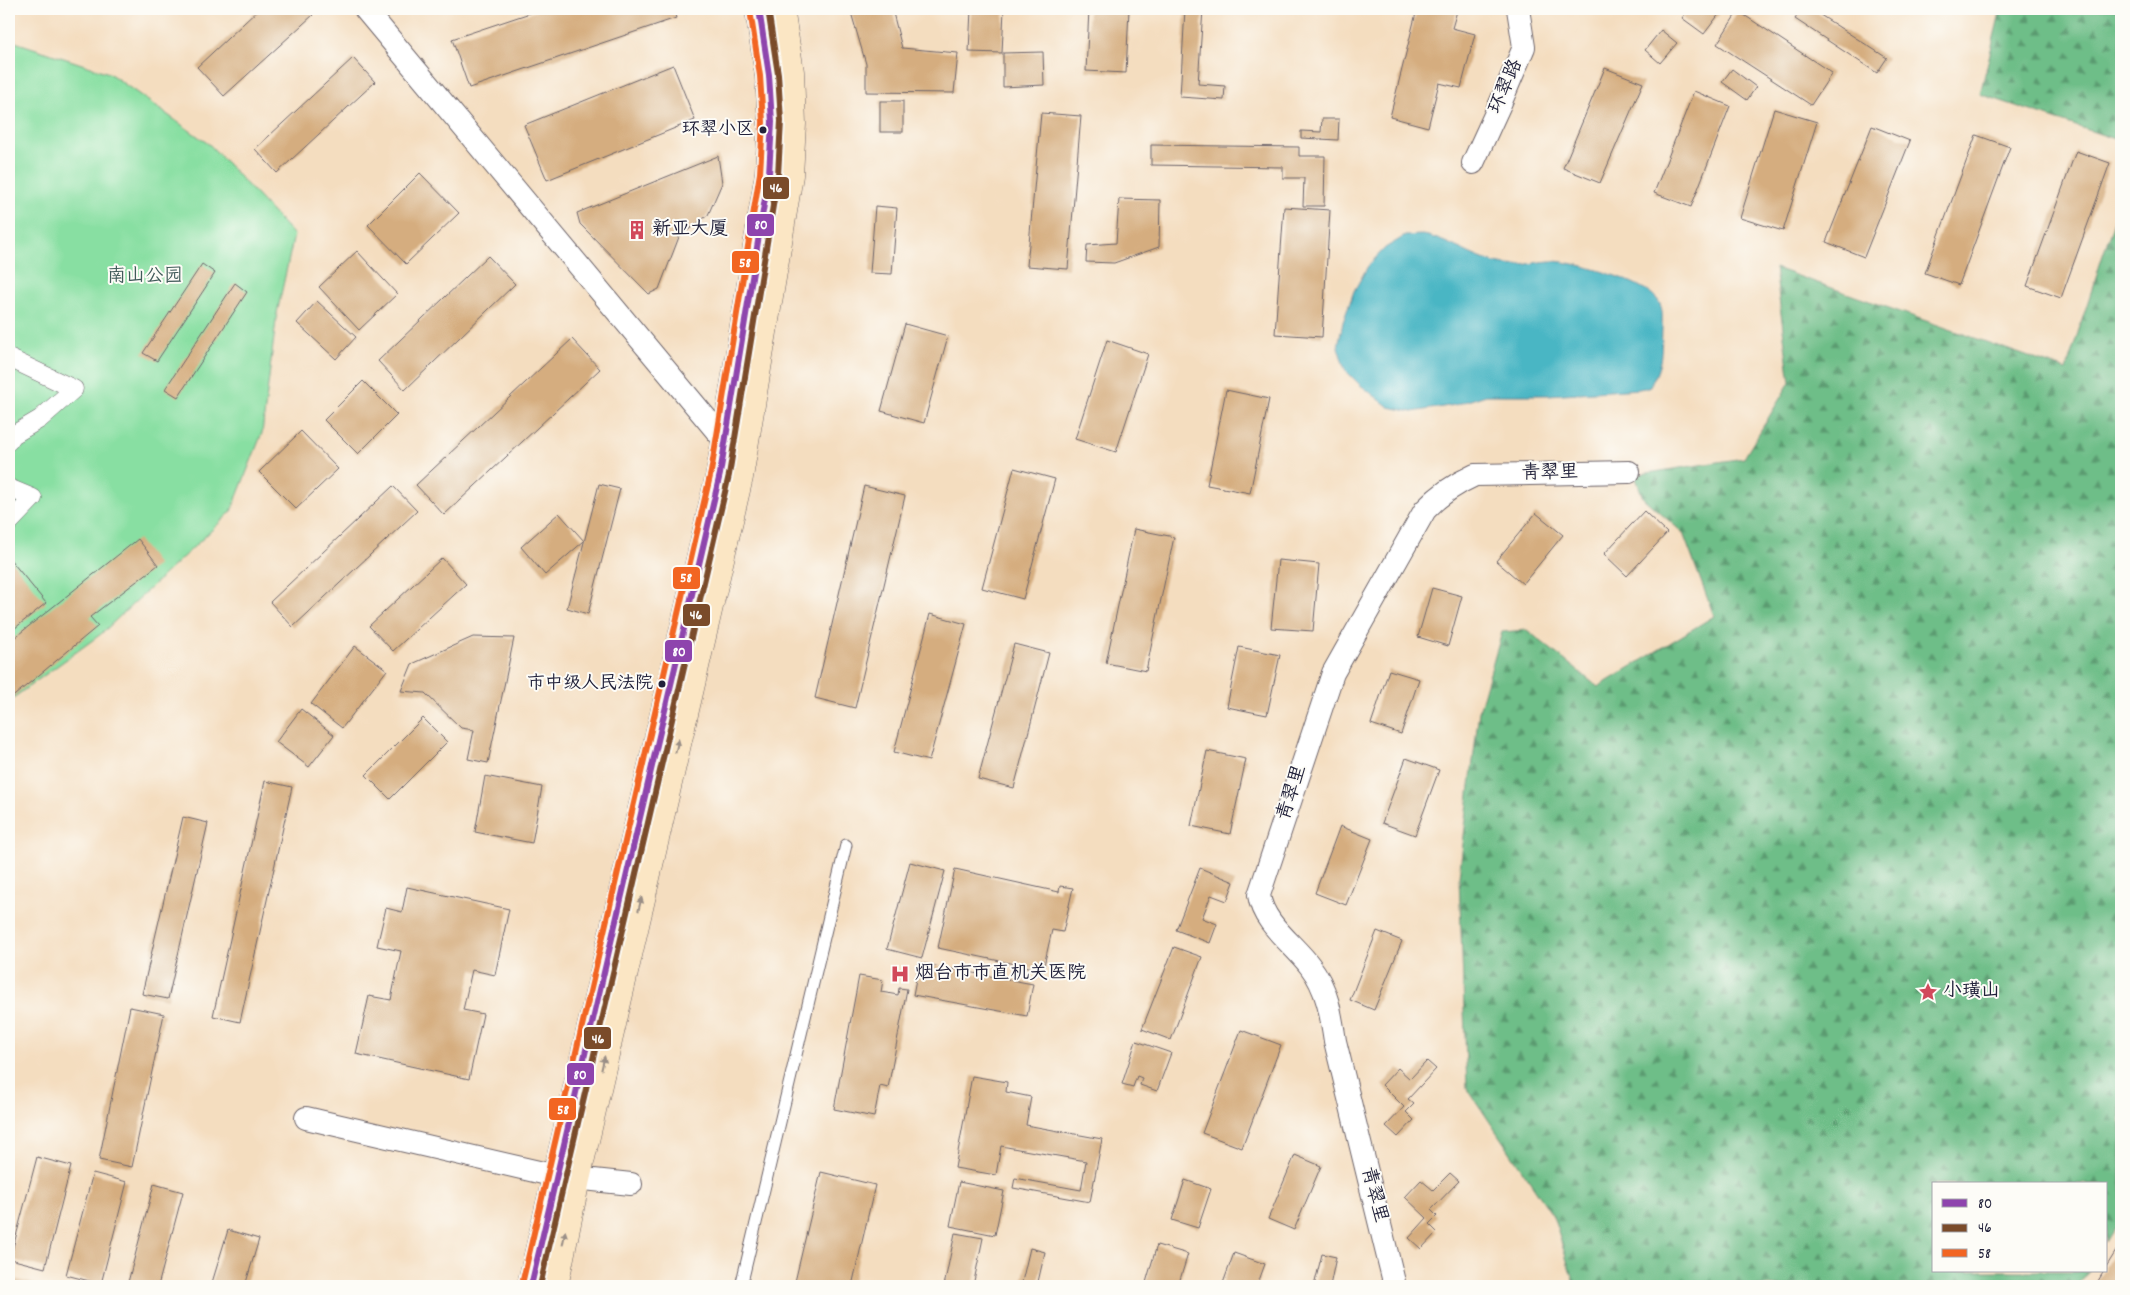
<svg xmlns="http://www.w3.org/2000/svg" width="2130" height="1295" viewBox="0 0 2130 1295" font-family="Dekko,'LXGW WenKai TC',sans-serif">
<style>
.forest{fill:url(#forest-firs);stroke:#487062}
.green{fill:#88dfa2;stroke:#55806e}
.water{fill:#48b6c4;stroke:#356c80}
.building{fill:#d5ad7f}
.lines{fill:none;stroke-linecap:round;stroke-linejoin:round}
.service-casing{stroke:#6c6369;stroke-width:13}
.pedestrian-casing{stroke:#6c6369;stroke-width:19}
.minor-casing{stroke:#6c6369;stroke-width:24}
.secondary-casing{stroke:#6c6369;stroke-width:29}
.service{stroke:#fff;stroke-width:11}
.pedestrian{stroke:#fff;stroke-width:18}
.minor{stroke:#fff;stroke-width:22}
.secondary{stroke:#fbe6c4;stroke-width:28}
.bus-1-casing{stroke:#fdfcf7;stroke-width:10}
.bus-2-casing{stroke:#fdfcf7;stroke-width:10}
.bus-3-casing{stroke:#fdfcf7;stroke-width:10}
.bus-1{stroke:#8e44ad;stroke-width:6}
.bus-2{stroke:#7a4b2a;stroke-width:6}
.bus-3{stroke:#f26522;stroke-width:6}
.oneway{fill:#998e86}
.bus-dot{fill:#22223b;stroke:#fdfcf7;stroke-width:2}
.labels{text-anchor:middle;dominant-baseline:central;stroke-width:4;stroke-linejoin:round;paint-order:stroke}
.bus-label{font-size:18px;fill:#22223b;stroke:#fdfcf7;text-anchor:end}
.street-label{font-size:19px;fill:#22223b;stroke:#fdfcf7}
.poi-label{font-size:19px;fill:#22223b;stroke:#fdfcf7;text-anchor:start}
.park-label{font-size:19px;fill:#415b5a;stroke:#fdfcf7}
.line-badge{stroke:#fdfcf7;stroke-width:2}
.badge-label{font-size:14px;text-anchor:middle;font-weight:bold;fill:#fff}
</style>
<defs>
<pattern id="forest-firs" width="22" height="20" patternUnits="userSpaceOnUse" patternTransform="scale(1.25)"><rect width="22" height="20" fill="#6ebe88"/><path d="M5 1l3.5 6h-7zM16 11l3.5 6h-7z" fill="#5a9a70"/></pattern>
</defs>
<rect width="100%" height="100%" fill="#fdfcf7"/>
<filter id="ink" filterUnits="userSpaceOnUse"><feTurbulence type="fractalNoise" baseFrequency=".02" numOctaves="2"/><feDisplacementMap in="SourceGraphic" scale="10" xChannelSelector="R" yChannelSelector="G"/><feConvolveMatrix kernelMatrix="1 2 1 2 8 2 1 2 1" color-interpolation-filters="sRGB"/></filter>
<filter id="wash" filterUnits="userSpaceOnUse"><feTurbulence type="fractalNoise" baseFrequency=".0096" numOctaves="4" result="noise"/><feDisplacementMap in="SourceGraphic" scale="20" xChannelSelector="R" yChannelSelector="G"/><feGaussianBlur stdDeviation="1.12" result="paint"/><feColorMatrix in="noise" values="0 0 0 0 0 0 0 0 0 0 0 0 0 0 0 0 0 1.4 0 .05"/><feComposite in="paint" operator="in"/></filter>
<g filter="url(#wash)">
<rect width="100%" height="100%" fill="#f4ddbf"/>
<g class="forest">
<polygon points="2001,9 2121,9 2121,141 1980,94"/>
<polygon points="2121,199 2121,1227 2114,1229 2106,1242 2106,1184 1934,1184 1934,1271 2088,1271 2078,1286 1575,1286 1553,1216 1467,1088 1459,877 1479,711 1502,632 1527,630 1598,687 1714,616 1683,533 1643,498 1635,475 1744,458 1790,382 1775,268 2066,370"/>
</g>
<polygon class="green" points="9,40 109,73 210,145 294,235 277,313 262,433 231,512 101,634 9,701"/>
<path class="water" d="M 1405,236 C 1412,236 1421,234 1428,236 C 1451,242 1472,257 1495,263 C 1520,269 1529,262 1551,261 C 1575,261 1643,281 1657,299 C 1664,308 1662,318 1662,329 C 1661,352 1663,367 1649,387 L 1639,389 L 1548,395 L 1486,395 L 1455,405 L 1412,412 L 1389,407 L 1359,384 L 1345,370 L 1338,347 L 1343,322 L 1354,291 L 1368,266 L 1385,248 Z"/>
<g id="blocks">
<g class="building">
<polygon points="259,9 307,9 313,15 224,96 197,67"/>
<polygon points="542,9 673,9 676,18 469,88 452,39"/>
<polygon points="850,9 892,9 902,48 958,53 954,93 866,92 866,64"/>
<polygon points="971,9 1004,9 1002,53 969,52"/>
<polygon points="1089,9 1129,9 1126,73 1086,71"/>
<polygon points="1185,9 1203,9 1198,84 1225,86 1224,100 1180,97"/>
<polygon points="1417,9 1448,9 1457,11 1452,28 1475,34 1461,88 1439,83 1428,127 1390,117"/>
<polygon points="1689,9 1723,9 1704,34 1682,18"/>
<polygon points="1802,9 1811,9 1887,58 1877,73 1795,19"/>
<polygon points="1738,11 1832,73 1811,105 1717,44"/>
<polygon points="1661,30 1677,43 1660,63 1645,50"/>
<polygon points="1043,52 1044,85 1003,87 1003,53"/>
<polygon points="353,58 375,82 277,173 255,149"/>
<polygon points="673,65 695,120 547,180 524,125"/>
<polygon points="1605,68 1643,83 1600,183 1563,168"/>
<polygon points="1732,69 1756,87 1747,100 1722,82"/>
<polygon points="1694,91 1730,106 1691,207 1654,193"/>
<rect x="880" y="101" width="23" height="31"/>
<polygon points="1774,109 1817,122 1783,231 1740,218"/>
<polygon points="1041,113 1081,116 1068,269 1027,266"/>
<polygon points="1322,119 1339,119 1338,140 1301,138 1301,131 1321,132"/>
<polygon points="1872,126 1910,141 1864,257 1826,242"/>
<polygon points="1976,135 2010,147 1959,285 1925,273"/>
<polygon points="1151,145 1299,147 1299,156 1325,156 1324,206 1303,206 1304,178 1283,178 1283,167 1151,165"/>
<polygon points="2076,151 2110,163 2061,298 2027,286"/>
<polygon points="718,156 722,183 708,215 679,237 659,289 649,294 580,224 577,213"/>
<polygon points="420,173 459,213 406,264 368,225"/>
<polygon points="1119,199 1160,200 1159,247 1114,263 1086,262 1087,245 1116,243"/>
<polygon points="875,206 897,208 892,274 870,273"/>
<polygon points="1284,207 1330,210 1322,337 1275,334"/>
<polygon points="357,251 397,294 359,330 319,287"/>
<polygon points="488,256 515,284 405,390 378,361"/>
<polygon points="202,264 215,273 157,361 143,353"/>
<polygon points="235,283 247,292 178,397 165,389"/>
<polygon points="317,301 356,337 336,359 297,323"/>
<polygon points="905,324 948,336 924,423 881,411"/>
<polygon points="572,339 600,369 444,515 416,485"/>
<polygon points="1107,340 1148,354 1116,452 1075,439"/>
<polygon points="363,381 397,415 358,454 324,420"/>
<polygon points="1226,390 1269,399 1250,493 1207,485"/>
<polygon points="301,431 338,469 296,509 259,472"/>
<polygon points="1014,468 1055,479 1023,599 982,588"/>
<polygon points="599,484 620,489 588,614 567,608"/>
<polygon points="393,486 417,511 293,627 270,602"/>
<polygon points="864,486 905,496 855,708 815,698"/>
<polygon points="1644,511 1667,533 1627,576 1604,554"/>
<polygon points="559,513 584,541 545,575 521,547"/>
<polygon points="1536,513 1563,535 1523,584 1496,561"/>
<polygon points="1134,529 1174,537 1146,671 1106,663"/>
<polygon points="138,539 158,565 90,617 98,626 9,700 9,642"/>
<polygon points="9,558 46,603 9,633"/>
<polygon points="442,558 466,584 393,651 369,626"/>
<polygon points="1278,560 1319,564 1313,631 1271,628"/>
<polygon points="1432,588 1462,596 1448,646 1418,637"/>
<polygon points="930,614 966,624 929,761 894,752"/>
<polygon points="473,637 514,638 488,763 468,759 474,730 461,728 425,693 401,691 412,664"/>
<polygon points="1014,644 1049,653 1014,788 978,779"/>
<polygon points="355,646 387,670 342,728 311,704"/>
<polygon points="1239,647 1280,655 1267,715 1227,707"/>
<polygon points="1389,670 1419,679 1401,734 1371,724"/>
<polygon points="301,709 334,735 309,767 276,742"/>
<polygon points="423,718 447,742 390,799 366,775"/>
<polygon points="1207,751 1246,759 1230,834 1191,826"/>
<polygon points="1406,758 1439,770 1415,835 1382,823"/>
<polygon points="485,776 542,787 532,843 475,832"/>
<polygon points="265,781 292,787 240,1022 213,1016"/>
<polygon points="183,817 208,823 168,999 142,994"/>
<polygon points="1340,826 1372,839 1346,905 1315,893"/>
<polygon points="910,862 945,871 922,958 887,949"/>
<polygon points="1200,868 1234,882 1227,901 1211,895 1202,918 1217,924 1210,943 1176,930"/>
<polygon points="955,869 1059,892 1060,886 1073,888 1063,932 1052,930 1043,970 938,948"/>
<polygon points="407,887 509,909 495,975 472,970 463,1010 483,1014 469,1079 356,1054 369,996 391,1000 401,951 377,946 386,908 402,912"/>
<polygon points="1377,931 1402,941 1374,1010 1350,1000"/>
<polygon points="1174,947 1202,957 1171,1040 1142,1029"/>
<polygon points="919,963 1033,984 1027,1016 913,995"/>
<polygon points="859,976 883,980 881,992 898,995 899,988 907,989 888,1088 880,1086 874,1117 834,1109"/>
<polygon points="130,1007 164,1014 132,1167 99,1160"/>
<polygon points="1241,1030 1281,1045 1242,1148 1202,1133"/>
<polygon points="1136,1041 1171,1053 1157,1091 1140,1085 1142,1078 1137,1076 1133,1087 1122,1084"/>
<polygon points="1427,1061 1436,1069 1408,1099 1414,1104 1406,1112 1414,1120 1398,1137 1386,1126 1404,1107 1382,1085 1398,1068 1410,1079"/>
<polygon points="972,1076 1007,1082 1006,1092 1031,1097 1026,1125 1102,1139 1090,1202 1013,1188 1015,1178 1081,1190 1086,1161 1001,1146 996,1175 955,1168"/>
<polygon points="1295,1155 1321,1166 1294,1230 1268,1219"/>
<polygon points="37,1157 71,1166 45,1268 10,1259"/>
<polygon points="821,1172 875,1185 852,1286 794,1286"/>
<polygon points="93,1173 127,1182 101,1284 66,1275"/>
<polygon points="1450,1173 1459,1181 1431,1210 1437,1216 1429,1224 1437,1232 1421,1249 1409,1238 1427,1218 1405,1197 1421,1180 1433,1190"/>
<polygon points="1185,1180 1211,1189 1198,1228 1172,1220"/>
<polygon points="959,1182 1004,1191 995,1235 950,1226"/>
<polygon points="154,1184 183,1192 158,1286 127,1286"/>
<polygon points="228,1230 259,1239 245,1286 211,1286"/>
<polygon points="955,1233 983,1238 973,1286 944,1286"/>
<polygon points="2121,1243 2121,1286 2095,1286 2104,1271 2106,1271 2106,1267"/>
<polygon points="1157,1245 1188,1254 1178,1286 1145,1286"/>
<polygon points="1030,1248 1045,1252 1037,1286 1021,1286"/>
<polygon points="1234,1253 1265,1264 1257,1286 1222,1286"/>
<polygon points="1322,1254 1336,1257 1330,1286 1314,1286"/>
<polygon points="15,1279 43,1286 14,1286"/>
</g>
</g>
</g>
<g filter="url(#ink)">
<use href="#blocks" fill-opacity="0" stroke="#6c6369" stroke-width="1"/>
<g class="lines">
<g class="service-casing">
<polyline id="service" points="741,1286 846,845"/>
</g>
<g class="pedestrian-casing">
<g id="pedestrian">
<polyline points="9,358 74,389 40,419 13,435 9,441"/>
<polyline points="9,488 33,498 9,523"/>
</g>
</g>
<g class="minor-casing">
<g id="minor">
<polyline points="365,9 725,441 736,444"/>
<polyline points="1473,163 1500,104 1524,47 1518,9"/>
<polyline points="306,1118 556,1176 631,1184"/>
<path d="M 1395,1286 L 1335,1041 C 1331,1014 1327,988 1310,966 C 1294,944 1263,924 1259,895 L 1333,673 L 1425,510 C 1440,494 1455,484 1475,475 L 1629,472"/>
</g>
</g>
<g class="secondary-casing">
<g id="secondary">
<polyline points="531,1286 720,474 769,174 772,122 769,75 759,9"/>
<polyline points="554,1286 576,1179 739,477 789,175 792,124 790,72 780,9"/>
</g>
</g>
<use href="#service" class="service"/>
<use href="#pedestrian" class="pedestrian"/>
<use href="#minor" class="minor"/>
<use href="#secondary" class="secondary"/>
<g class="bus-1-casing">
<polyline id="bus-1" points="531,1286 720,474 769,174 772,122 769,75 759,9"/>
</g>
<g class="bus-2-casing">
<polyline id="bus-2" points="540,1286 729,475 778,175 781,121 778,74 768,9"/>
</g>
<g class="bus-3-casing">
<polyline id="bus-3" points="522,1284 711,472 760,173 763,122 760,76 750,10"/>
</g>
<use href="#bus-1" class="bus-1"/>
<use href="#bus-2" class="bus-2"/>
<use href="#bus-3" class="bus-3"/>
</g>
<defs><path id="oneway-solid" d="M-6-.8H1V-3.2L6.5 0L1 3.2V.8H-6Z" transform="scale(1.25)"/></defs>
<g class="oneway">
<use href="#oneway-solid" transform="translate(677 746) rotate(-77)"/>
<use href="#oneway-solid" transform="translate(640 904) rotate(-77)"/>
<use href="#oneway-solid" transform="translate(603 1063) rotate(-77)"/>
<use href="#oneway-solid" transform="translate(564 1238) rotate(-79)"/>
</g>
</g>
<defs>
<g id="building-bare" transform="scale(1.5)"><path d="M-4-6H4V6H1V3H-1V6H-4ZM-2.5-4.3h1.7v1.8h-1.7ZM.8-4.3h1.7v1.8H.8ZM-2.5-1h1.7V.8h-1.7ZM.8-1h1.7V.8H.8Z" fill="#d1495b" stroke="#fdfcf7" stroke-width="2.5" paint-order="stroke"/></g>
<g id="hospital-bare" transform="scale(1.5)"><path d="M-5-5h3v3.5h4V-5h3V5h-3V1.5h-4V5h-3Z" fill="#d1495b" stroke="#fdfcf7" stroke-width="2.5" paint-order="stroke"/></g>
<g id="sight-bare" transform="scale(1.5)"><path d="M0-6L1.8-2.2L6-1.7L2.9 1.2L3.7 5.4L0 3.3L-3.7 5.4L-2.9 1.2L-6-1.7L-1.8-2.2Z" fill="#d1495b" stroke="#fdfcf7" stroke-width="2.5" paint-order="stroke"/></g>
</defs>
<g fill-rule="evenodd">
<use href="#building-bare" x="637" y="230"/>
<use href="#hospital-bare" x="900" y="974"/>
<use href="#sight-bare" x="1928" y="992"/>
</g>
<g class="bus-dot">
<circle cx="763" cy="130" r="4.5"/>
<circle cx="662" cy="684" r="4.5"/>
</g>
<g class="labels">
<g class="bus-label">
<text x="754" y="130">环翠小区</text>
<text x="653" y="684">市中级人民法院</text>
</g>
<g class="street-label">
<text transform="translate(1507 87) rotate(-67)">环翠路</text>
<text transform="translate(1550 474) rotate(-1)">青翠里</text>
<text transform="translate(1293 793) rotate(-72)">青翠里</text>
<text transform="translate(1373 1195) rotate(76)">青翠里</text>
</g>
<g class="poi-label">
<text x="652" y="230">新亚大厦</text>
<text x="915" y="974">烟台市市直机关医院</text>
<text x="1943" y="992">小璜山</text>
</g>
<g class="park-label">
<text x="145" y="277">南山公园</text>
</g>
</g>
<g class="line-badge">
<rect x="762" y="176" width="28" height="24" rx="5" fill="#7a4b2a"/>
<rect x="746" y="213" width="29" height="24" rx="5" fill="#8e44ad"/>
<rect x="731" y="250" width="29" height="24" rx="5" fill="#f26522"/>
<rect x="672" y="566" width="29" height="24" rx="5" fill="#f26522"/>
<rect x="682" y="603" width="29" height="24" rx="5" fill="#7a4b2a"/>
<rect x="664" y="639" width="29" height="24" rx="5" fill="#8e44ad"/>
<rect x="583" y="1026" width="29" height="24" rx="5" fill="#7a4b2a"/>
<rect x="566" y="1062" width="29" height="24" rx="5" fill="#8e44ad"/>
<rect x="548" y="1097" width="29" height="24" rx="5" fill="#f26522"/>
</g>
<g class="badge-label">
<text x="776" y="192">46</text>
<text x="761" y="229">80</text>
<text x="745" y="267">58</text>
<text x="686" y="582">58</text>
<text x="696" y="619">46</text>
<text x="679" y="656">80</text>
<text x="598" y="1043">46</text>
<text x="580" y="1079">80</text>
<text x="563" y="1114">58</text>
</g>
<rect width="2130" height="1295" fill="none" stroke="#fdfcf7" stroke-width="30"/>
<rect x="1932" y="1182" width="175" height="90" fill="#fdfcf7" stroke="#a5a5ac"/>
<rect x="1942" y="1199" width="25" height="8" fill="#8e44ad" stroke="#a5a5ac"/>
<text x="1978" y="1208" font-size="15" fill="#22223b">80</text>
<rect x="1942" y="1224" width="25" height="8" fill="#7a4b2a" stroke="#a5a5ac"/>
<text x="1978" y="1232" font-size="15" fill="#22223b">46</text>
<rect x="1942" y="1249" width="25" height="8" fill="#f26522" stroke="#a5a5ac"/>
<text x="1978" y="1258" font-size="15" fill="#22223b">58</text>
</svg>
